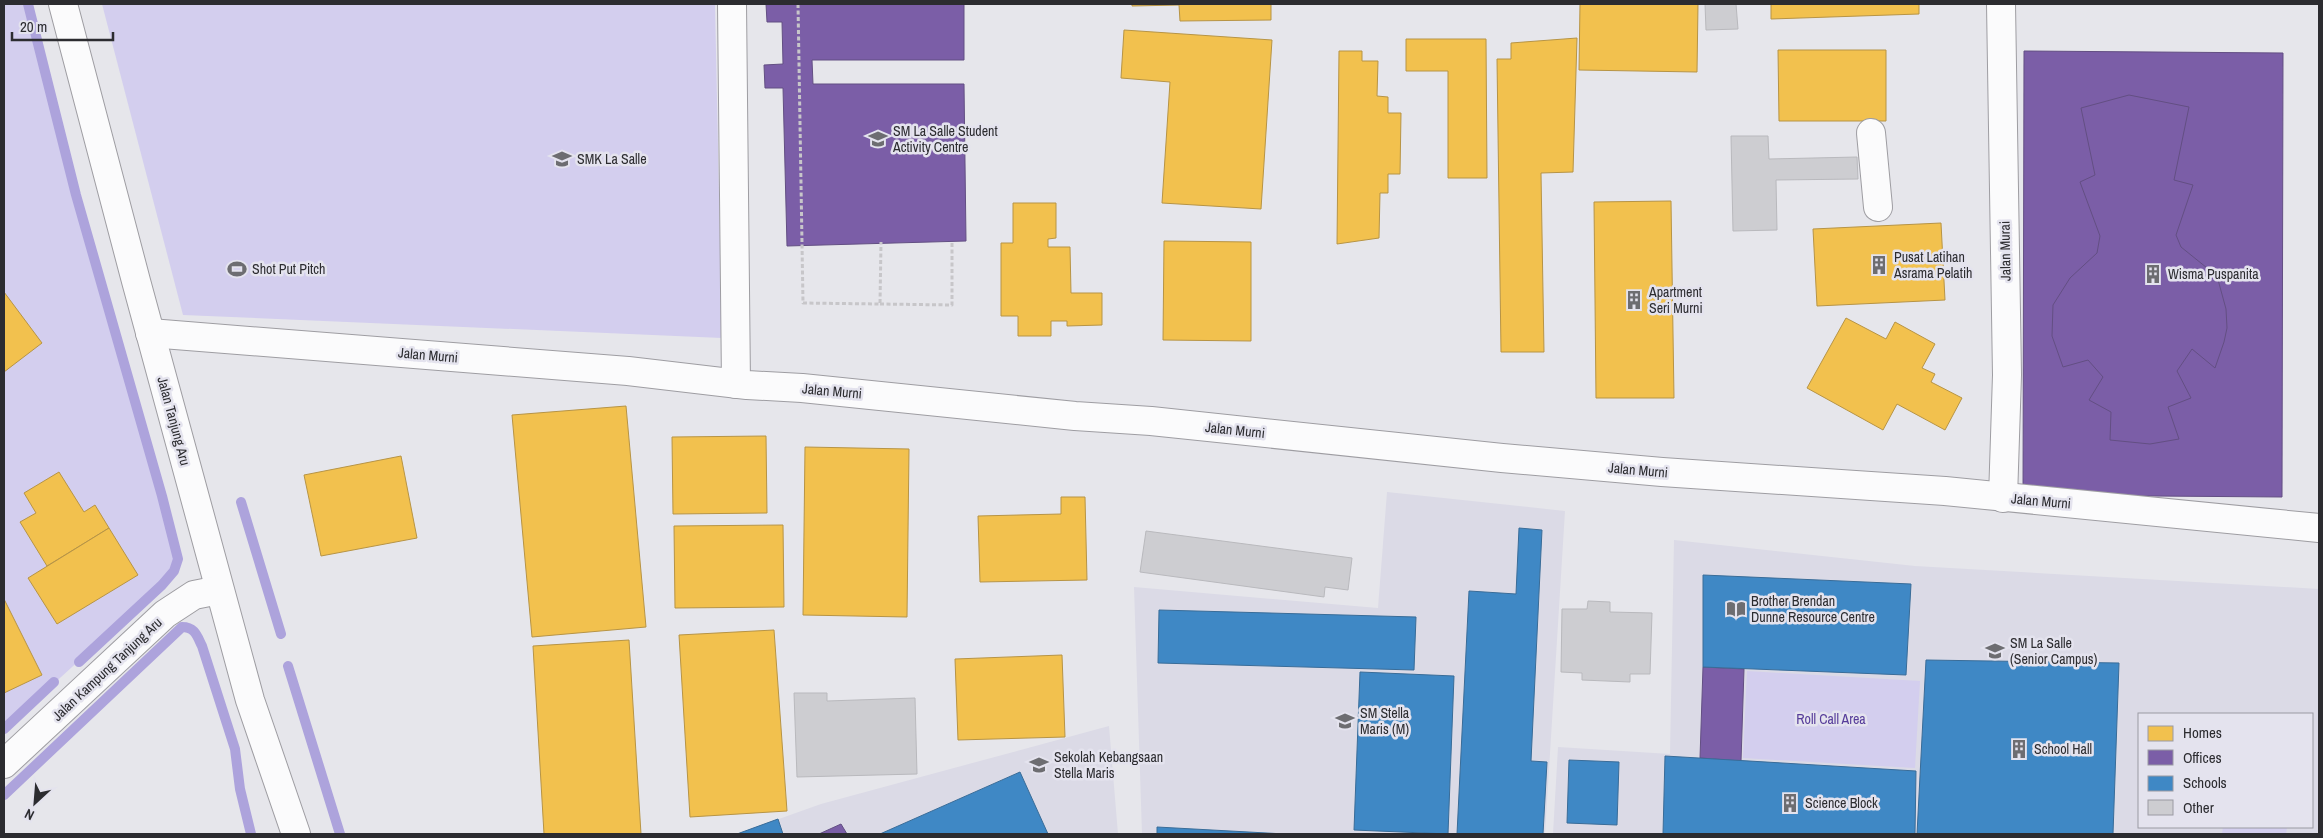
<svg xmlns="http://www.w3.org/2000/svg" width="2323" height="838" viewBox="0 0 2323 838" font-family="'Archivo Narrow',sans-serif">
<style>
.built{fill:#dbdae6;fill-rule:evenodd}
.green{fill:#d3ceee}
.homes{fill:#f2c14e;stroke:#b79445}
.offices{fill:#7b5ea7;stroke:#634f83}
.schools{fill:#3f88c5;stroke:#396c98}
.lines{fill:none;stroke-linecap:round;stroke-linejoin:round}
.stream{stroke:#ada3dc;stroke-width:10}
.building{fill:#cdcdd1;stroke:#b9b9bd}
.minor-casing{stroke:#9e9da2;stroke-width:30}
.path{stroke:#c7c6c9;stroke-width:3;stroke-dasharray:4 2.5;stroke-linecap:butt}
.minor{stroke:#fbfbfc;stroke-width:28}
.labels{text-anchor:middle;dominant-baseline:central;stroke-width:5;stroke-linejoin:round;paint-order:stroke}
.poi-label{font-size:14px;fill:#2c2c30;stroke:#e4e3ee;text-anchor:start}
.street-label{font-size:14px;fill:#2c2c30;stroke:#e4e3ee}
.park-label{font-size:14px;fill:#563c9a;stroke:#e4e3ee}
</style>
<rect width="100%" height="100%" fill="#e6e6eb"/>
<g class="built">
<polygon points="1387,492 1565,511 1545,834 1142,834 1134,587 1378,608"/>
<path d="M 1674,540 L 1915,566 L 2319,589 L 2319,834 L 1553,834 L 1558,747 L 1670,754 ZM 2139,714 L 2312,714 L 2312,827 L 2139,827 Z"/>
<polygon points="1109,726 1118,834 737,834 821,804"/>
</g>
<g class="green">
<polygon points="4,4 28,4 76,195 162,496 178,559 174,571 162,585 4,729"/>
<polygon points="102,4 715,4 722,338 183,315"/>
<polygon points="1747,671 1920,681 1915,768 1743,758"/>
<polygon points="2223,827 2287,827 2286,834 2222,834"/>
</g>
<g class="homes">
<polygon points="1132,4 1271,4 1271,20 1180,21 1179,5 1132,6"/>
<polygon points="1580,4 1698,4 1697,72 1579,70"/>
<polygon points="1771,4 1919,4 1919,14 1771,19"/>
<polygon points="1124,30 1272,40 1261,209 1162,203 1170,82 1121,78"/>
<polygon points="1577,38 1573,172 1541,173 1544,352 1501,352 1497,59 1511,59 1511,43"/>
<polygon points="1406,39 1486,39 1487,178 1448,178 1448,71 1406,71"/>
<polygon points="1778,50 1886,50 1886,121 1779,121"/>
<polygon points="1339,51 1362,51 1362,61 1378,61 1377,96 1388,97 1388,113 1401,113 1400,174 1388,174 1388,193 1380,193 1379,238 1337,244"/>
<polygon points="1671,201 1674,398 1596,398 1594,202"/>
<polygon points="1013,203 1056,203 1056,238 1048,239 1048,247 1070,247 1071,293 1102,293 1102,325 1067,326 1067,321 1051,321 1051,336 1018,336 1018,316 1001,316 1001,243 1013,243"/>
<polygon points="1941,223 1945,300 1817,306 1813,229"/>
<polygon points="1164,241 1251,242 1251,341 1163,340"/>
<polygon points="4,292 42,343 4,372"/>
<polygon points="1846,318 1886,339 1895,322 1935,344 1922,368 1935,374 1931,382 1962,398 1945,430 1897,404 1883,430 1807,388"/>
<polygon points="626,406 646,627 532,637 512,415"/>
<polygon points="766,436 767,513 673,514 672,437"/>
<polygon points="805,447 909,449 907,617 803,615"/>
<polygon points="401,456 417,538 321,556 304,475"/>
<polygon points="59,472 84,512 95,505 109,528 47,566 20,522 36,513 24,493"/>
<polygon points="1061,497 1085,497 1087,580 980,582 978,516 1061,514"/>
<polygon points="783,525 784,607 675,608 674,526"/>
<polygon points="109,528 138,575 57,624 28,578"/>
<polygon points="4,599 42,675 4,693"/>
<polygon points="774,630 787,811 690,817 679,635"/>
<polygon points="629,640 641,834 544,834 533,646"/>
<polygon points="1062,655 1065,737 958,740 955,659"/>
</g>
<g class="offices">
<polygon points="766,4 964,4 964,60 812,60 813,84 964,84 966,241 787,246 783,88 765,88 764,65 783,64 782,22 767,22"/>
<polygon points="2024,51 2283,53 2282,497 2023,495"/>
<polygon points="2129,95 2189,107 2174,180 2193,185 2176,235 2181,247 2217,276 2226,309 2227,328 2224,342 2215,368 2192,349 2177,371 2191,398 2168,407 2179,439 2150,444 2110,440 2111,412 2089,400 2103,377 2088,360 2063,367 2052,336 2053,305 2070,278 2097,253 2100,236 2080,182 2095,175 2081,108"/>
<polygon points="1703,667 1744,669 1741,761 1700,758"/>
<polygon points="841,824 847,834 819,834"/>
</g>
<g class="schools">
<polygon points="1519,528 1542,530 1531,761 1547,762 1543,834 1457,834 1469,591 1516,594"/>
<polygon points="1703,575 1911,584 1906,675 1703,667"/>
<polygon points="1159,610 1416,617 1414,670 1158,663"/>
<polygon points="1926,660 2119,663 2113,834 1917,834"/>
<polygon points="1360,672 1454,676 1448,834 1354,830"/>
<polygon points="1665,756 1916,771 1915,834 1663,834"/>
<polygon points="1569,760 1619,762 1617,825 1567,823"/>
<polygon points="1020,772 1048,834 880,834"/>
<polygon points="778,819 783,834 737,834"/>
<polygon points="1157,827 1285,834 1157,834"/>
</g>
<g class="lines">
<g class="stream">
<polyline points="28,4 76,195 162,496 178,559 174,571 162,585 79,662"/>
<polyline points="241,502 281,634"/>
<polyline points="288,666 340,834"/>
<polyline points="4,729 54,682"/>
<path d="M 4,795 L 182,627 C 195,627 197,636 202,646 L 235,749 L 240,789 L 251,834"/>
</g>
</g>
<g class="building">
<polygon points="1705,4 1736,4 1738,29 1706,30"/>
<polygon points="1731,136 1768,136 1769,159 1857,157 1858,179 1776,180 1777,230 1733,231"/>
<polygon points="1146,531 1352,558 1348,590 1325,587 1324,597 1140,572"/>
<polygon points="1588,601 1610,602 1610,612 1652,613 1650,674 1630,674 1630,682 1582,680 1582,673 1561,672 1562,609 1587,609"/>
<polygon points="794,693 827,693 827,701 915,698 917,774 797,777"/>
</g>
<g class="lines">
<g class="minor-casing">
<g id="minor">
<polyline points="63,4 136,281 250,700 296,834"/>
<polyline points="732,4 736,384"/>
<polyline points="2001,4 2007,375 2003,498"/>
<polyline points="1871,133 1878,207"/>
<polyline points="150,333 628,371 747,385 802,388 1075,416 1151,421 1502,458 1662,472 1945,491 2319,528"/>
<polyline points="4,764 165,614 194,595 219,590"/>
</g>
</g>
<g class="path">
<polyline points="798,4 803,303 880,304 881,242"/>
<polyline points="880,304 952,305 952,241"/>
</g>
<use href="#minor" class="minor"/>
</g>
<defs>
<g id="school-bare" transform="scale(1.5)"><path d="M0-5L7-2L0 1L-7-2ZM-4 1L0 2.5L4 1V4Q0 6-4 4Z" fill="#6d6d71" stroke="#e4e3ee" stroke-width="2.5" paint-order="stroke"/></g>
<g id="building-bare" transform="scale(1.5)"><path d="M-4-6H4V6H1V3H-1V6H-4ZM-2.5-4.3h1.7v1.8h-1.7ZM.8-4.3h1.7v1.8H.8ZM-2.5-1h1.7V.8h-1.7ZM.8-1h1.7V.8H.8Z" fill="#6d6d71" stroke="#e4e3ee" stroke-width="2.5" paint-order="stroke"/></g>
<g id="stadium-bare" transform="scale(1.5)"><path d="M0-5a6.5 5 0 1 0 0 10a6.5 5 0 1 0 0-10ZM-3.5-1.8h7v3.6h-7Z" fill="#6d6d71" stroke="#e4e3ee" stroke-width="2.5" paint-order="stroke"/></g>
<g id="library-bare" transform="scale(1.5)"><path d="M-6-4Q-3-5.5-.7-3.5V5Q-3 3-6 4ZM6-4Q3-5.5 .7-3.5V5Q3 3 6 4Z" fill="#6d6d71" stroke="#e4e3ee" stroke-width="2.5" paint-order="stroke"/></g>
</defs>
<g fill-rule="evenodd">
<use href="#school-bare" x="878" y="139"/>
<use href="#school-bare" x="562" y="159"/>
<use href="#building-bare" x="1879" y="265"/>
<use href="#stadium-bare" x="237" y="269"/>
<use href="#building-bare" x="2153" y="274"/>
<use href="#building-bare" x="1634" y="300"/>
<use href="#library-bare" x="1736" y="609"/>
<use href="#school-bare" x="1995" y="651"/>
<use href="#school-bare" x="1345" y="721"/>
<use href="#building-bare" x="2019" y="749"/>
<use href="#school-bare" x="1039" y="765"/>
<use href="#building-bare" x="1790" y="803"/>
</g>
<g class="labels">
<g class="poi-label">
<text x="893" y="131">SM La Salle Student<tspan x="893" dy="16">Activity Centre</tspan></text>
<text x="577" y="159">SMK La Salle</text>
<text x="1894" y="257">Pusat Latihan<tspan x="1894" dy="16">Asrama Pelatih</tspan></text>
<text x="252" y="269">Shot Put Pitch</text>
<text x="2168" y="274">Wisma Puspanita</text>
<text x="1649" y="292">Apartment<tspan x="1649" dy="16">Seri Murni</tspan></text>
<text x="1751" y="601">Brother Brendan<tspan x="1751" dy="16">Dunne Resource Centre</tspan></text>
<text x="2010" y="643">SM La Salle<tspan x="2010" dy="16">(Senior Campus)</tspan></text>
<text x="1360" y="713">SM Stella<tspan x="1360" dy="16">Maris (M)</tspan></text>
<text x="2034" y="749">School Hall</text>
<text x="1054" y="757">Sekolah Kebangsaan<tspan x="1054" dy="16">Stella Maris</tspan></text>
<text x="1805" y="803">Science Block</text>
</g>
<g class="street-label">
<text transform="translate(2005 251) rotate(-91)">Jalan Murai</text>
<text transform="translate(428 355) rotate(5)">Jalan Murni</text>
<text transform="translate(832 391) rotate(5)">Jalan Murni</text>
<text transform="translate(174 421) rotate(75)">Jalan Tanjung Aru</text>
<text transform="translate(1235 430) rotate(6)">Jalan Murni</text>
<text transform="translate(1638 470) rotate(5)">Jalan Murni</text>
<text transform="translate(2041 501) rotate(5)">Jalan Murni</text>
<text transform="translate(107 669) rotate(-43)">Jalan Kampung Tanjung Aru</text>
</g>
<g class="park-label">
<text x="1831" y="719">Roll Call Area</text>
</g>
</g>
<rect width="2323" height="838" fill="none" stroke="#2c2c30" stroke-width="10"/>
<rect x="2138" y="713" width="175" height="115" fill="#e4e3ee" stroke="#9a9aa2"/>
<rect x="2148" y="726" width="25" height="15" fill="#f2c14e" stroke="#9a9aa2"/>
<text x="2183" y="738" font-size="15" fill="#2c2c30">Homes</text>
<rect x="2148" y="750" width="25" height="15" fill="#7b5ea7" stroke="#9a9aa2"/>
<text x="2183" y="763" font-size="15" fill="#2c2c30">Offices</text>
<rect x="2148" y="776" width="25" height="15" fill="#3f88c5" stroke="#9a9aa2"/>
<text x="2183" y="788" font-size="15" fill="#2c2c30">Schools</text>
<rect x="2148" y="800" width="25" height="15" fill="#cdcdd1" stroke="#9a9aa2"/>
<text x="2183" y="813" font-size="15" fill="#2c2c30">Other</text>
<g transform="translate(35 803) rotate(206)" stroke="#e4e3ee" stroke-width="4" paint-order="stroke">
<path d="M0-4L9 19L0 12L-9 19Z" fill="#2c2c30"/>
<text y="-8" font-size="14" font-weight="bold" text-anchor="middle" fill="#2c2c30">N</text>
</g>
<path d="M12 32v8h101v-8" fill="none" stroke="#2c2c30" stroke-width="2.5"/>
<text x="20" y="32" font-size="15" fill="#2c2c30" stroke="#e4e3ee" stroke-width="4" paint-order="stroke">20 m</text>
</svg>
